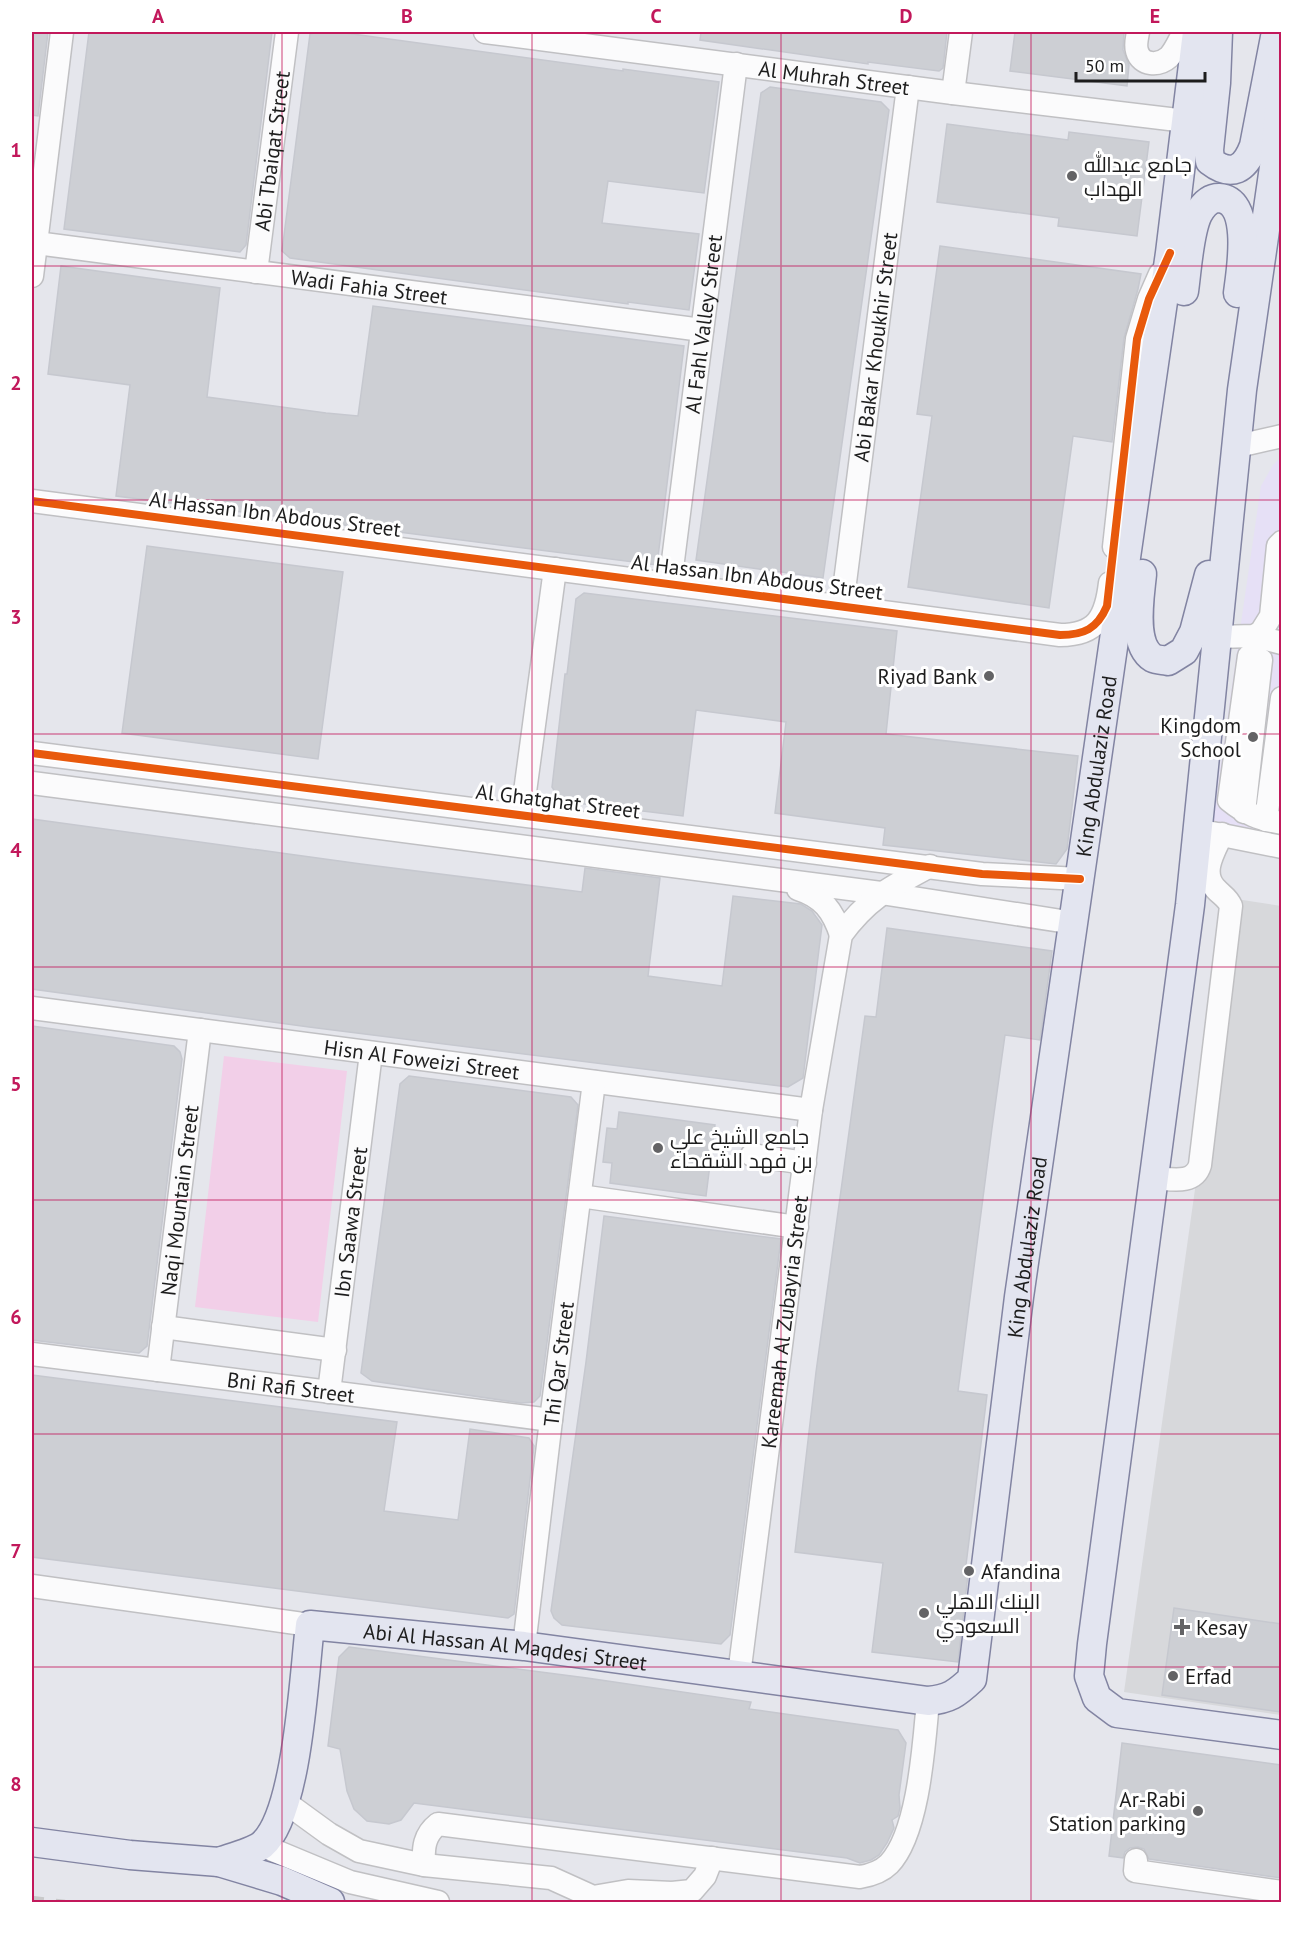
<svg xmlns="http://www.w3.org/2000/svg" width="1313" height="1934" viewBox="0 0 1313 1934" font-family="'PT Sans',Cairo,sans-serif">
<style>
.residential{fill:#d7d8db}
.education{fill:#e6e0f6}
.park{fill:#f2cfe8}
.building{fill:#cdcfd4;stroke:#c6c8cf;stroke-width:1.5}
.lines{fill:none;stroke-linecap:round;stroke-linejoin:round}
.minor-casing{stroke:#c0c0c3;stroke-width:25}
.major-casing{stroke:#8284a2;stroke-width:31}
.minor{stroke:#fbfbfc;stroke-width:22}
.major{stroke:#e3e5f0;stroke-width:28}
.rail{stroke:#c9c9ca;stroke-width:4.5;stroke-dasharray:12 12;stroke-linecap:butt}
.cycleway-casing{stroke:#fff;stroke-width:11}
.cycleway{stroke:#e8590c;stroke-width:8}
.grid{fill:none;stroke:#c2185b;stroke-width:1.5;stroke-opacity:0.55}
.poi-dot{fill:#636365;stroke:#fff;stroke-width:2}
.labels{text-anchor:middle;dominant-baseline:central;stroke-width:6;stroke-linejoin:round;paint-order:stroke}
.street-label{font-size:21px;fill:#1d1d1d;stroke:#fff}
.poi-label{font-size:21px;fill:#1d1d1d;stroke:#fff;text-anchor:start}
.neatline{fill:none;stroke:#c2185b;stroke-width:2}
.grid-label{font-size:20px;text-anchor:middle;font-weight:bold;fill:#c2185b}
</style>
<rect width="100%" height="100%" fill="#e5e6ec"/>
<polygon class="residential" points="1236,899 1281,906 1281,1715 1124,1692"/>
<polygon class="education" points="1281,457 1281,838 1211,829 1261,486 1273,465"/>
<polygon class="park" points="224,1056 347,1071 318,1322 195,1307"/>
<g class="building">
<polygon points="32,32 48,32 38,116 32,115"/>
<polygon points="89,32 272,32 246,245 240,252 64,229"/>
<polygon points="319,32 338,32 623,71 623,69 719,82 704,193 608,181 602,223 699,234 689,310 628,302 628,304 290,258 282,251 296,142 310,34"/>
<polygon points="701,32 947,32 943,68 939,71 868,62 868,64 700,40"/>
<polygon points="1015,32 1124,32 1123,50 1129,65 1127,86 1010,71"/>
<polygon points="770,87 881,102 889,110 823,578 696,560 761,93"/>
<polygon points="947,124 1068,140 1069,132 1149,142 1137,236 1058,226 1059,218 937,202"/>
<polygon points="940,246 1141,274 1138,289 1124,338 1112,442 1073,436 1049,608 908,587 932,416 917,414"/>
<polygon points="61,266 220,288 207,397 326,413 358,416 373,306 684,346 657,565 116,496 130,385 48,374"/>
<polygon points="147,546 343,572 318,759 122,733"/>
<polygon points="584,593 897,631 886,734 1078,756 1067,849 1056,864 883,845 885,828 775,813 786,722 696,710 683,816 561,801 552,787 565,674 567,674 576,599"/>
<polygon points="32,819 361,864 582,892 585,868 660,878 648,976 722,986 733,896 801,904 812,911 822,925 803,1078 788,1087 309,1027 32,989"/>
<polygon points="887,928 1052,951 1040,1040 1005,1035 992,1128 958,1391 987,1395 965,1573 968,1574 958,1662 872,1652 883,1563 795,1552 816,1372 865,1016 876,1017"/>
<polygon points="32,1026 174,1046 180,1052 182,1059 147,1346 139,1353 32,1340"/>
<polygon points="409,1076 571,1097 578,1105 540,1396 534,1402 521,1403 372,1381 361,1373 400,1084"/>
<polygon points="619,1112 715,1125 706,1196 610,1183 612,1163 603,1162 607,1128 617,1129"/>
<polygon points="604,1216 781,1239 730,1635 721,1644 562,1625 554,1618 551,1611 586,1362"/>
<polygon points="32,1375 397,1422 384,1511 458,1520 470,1429 529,1438 534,1446 514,1614 508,1618 32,1557"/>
<polygon points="1174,1608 1281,1624 1281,1712 1162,1695"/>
<polygon points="349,1647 587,1678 751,1702 749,1709 898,1730 906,1743 899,1795 900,1808 898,1816 892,1820 894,1828 887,1843 879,1855 871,1860 860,1863 847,1858 414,1803 401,1820 389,1824 367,1821 354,1809 347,1791 340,1749 328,1746 339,1657"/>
<polygon points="1122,1743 1281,1765 1281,1878 1149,1859 1144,1849 1138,1847 1130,1848 1125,1852 1123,1858 1109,1856"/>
</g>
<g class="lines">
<g class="minor-casing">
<g id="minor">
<path id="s1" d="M 485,32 L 953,93 L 1186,121"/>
<path d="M 1138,32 C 1137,38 1135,45 1137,51 C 1141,66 1159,66 1169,57 C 1175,51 1180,39 1184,32"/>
<polyline points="953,93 961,32"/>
<path id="s2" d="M 36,243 L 702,330"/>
<path id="s3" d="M 256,272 L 287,32"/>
<polyline points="32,276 62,32"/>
<polyline points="1238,446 1282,436"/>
<path d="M 32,501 L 1060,635 C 1097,635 1106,617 1110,583"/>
<polyline points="1114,547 1137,339 1149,299 1160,274"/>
<path id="s4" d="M 670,584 L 736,64"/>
<path id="s5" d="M 842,606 L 908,87"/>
<polyline points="1254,636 1282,643"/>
<polyline points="1216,637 1254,636 1261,632 1271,616 1278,546 1282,542"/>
<polyline points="32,753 982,874 1080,879"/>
<polyline points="32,783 881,893 1074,923"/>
<path d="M 1244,812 L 1261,660 L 1255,656 L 1249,656 L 1229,800 C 1246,814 1259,819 1282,823"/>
<polyline points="522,814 555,569"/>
<polyline points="1266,820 1282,698"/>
<polyline points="1207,832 1282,847"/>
<path d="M 798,889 C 823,897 833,911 841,935"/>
<path id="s6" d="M 32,1008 L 811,1110"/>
<polyline points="752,1155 805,1163"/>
<path d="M 1155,1178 C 1171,1179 1194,1185 1200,1165 L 1231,906 C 1227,897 1221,895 1215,888 C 1200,872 1215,850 1222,834"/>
<polyline points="580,1196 797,1227"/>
<polyline points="163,1327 335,1350"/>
<path id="s7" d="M 32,1354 L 551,1420"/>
<path id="s8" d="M 158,1370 L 200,1030"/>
<path id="s9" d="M 329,1392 L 371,1053"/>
<polyline points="32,1586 310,1625"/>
<path id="s10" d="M 524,1646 L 551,1420 L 594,1082"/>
<path id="s11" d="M 739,1675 L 811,1110 L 841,935 C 868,898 891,887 930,866"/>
<polyline points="285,1802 329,1834 359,1851 424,1865 551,1878 593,1897 628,1891 672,1893 692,1891 705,1876 712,1858"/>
<polyline points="261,1845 350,1882 438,1902"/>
<polyline points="1136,1860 1135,1871 1282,1892"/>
<path d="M 424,1865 C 423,1848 424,1835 438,1824 L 860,1877 C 872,1875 881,1872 889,1864 C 919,1833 924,1743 928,1701"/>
</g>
</g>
<g class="major-casing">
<g id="major">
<path d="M 1218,32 L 1216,83 L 1209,150 L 1210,161 C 1232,178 1245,169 1254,146 L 1276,32"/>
<polyline points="1282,79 1274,167 1242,390 1190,905 1092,1644 1089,1676 1097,1698 1117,1713 1282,1735"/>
<path d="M 1184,291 C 1187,270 1189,232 1198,214 C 1203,205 1209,198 1219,198 C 1253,200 1241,270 1238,293"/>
<path d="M 1142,574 C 1140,596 1131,644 1153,658 C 1157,660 1164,660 1168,661 L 1184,651 L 1194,632 L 1209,575"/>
<polyline points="32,1842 130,1855 219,1862 282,1881 330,1902"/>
<path id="s12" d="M 219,1862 C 230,1858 253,1852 262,1845 C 298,1814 304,1674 310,1625 L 524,1646 L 928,1701 C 949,1699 956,1694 972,1679 L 1019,1297 L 1170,253 L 1197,32"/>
</g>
</g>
<use href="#minor" class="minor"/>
<use href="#major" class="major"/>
<polyline class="rail" points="32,1898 65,1902"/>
<g class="cycleway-casing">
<g id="cycleway">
<path d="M 32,501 L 1060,635 C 1084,635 1097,629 1107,606 L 1137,339 L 1149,299 L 1170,253"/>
<polyline points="32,753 982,874 1080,879"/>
</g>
</g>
<use href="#cycleway" class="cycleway"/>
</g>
<path class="grid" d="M 282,32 L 282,1902M 532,32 L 532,1902M 781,32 L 781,1902M 1031,32 L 1031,1902M 32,266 L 1282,266M 32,500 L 1282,500M 32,734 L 1282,734M 32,967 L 1282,967M 32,1200 L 1282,1200M 32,1434 L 1282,1434M 32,1667 L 1282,1667"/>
<g class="poi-dot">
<circle cx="1072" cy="176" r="6"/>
<circle cx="989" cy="676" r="6"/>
<circle cx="1253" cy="737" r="6"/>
<circle cx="658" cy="1148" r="6"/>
<circle cx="969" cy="1571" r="6"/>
<circle cx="924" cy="1613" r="6"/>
<path d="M1179 1618h6v6h6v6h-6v6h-6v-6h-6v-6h6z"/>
<circle cx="1173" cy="1676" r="6"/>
<circle cx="1198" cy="1811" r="6"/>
</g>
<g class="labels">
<g class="street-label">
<text stroke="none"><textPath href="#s1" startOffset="352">Al Muhrah Street</textPath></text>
<text stroke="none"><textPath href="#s3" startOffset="122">Abi Tbaiqat Street</textPath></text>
<text stroke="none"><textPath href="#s2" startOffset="336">Wadi Fahia Street</textPath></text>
<text stroke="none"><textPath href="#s4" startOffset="262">Al Fahl Valley Street</textPath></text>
<text stroke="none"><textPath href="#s5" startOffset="261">Abi Bakar Khoukhir Street</textPath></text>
<text transform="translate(275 514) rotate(7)">Al Hassan Ibn Abdous Street</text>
<text transform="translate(757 577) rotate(7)">Al Hassan Ibn Abdous Street</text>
<text stroke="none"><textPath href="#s12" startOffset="1869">King Abdulaziz Road</textPath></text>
<text transform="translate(558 801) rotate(7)">Al Ghatghat Street</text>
<text stroke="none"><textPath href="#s6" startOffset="393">Hisn Al Foweizi Street</textPath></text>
<text stroke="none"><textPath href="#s8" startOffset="171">Naqi Mountain Street</textPath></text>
<text stroke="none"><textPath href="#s9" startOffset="171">Ibn Saawa Street</textPath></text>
<text stroke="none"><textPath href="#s12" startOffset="1383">King Abdulaziz Road</textPath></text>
<text stroke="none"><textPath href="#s11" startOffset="356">Kareemah Al Zubayria Street</textPath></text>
<text stroke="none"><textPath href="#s10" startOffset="284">Thi Qar Street</textPath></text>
<text stroke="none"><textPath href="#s7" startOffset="261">Bni Rafi Street</textPath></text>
<text stroke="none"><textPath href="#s12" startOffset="471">Abi Al Hassan Al Maqdesi Street</textPath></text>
</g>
<g class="poi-label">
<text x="1084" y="164">جامع عبدالله<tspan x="1084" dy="24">الهداب</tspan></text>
<text x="977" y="676" text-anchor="end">Riyad Bank</text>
<text x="1241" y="725" text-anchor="end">Kingdom<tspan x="1241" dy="24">School</tspan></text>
<text x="670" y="1136">جامع الشيخ علي<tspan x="670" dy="24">بن فهد الشقحاء</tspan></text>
<text x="981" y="1571">Afandina</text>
<text x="936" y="1601">البنك الاهلي<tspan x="936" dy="24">السعودي</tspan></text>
<text x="1196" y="1627">Kesay</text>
<text x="1185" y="1676">Erfad</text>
<text x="1186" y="1799" text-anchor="end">Ar-Rabi<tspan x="1186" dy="24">Station parking</tspan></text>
</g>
</g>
<rect width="1313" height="1934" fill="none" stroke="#ffffff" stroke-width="66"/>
<path d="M1076 72v9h129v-9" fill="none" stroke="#1d1d1d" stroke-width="3"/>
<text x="1085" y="72" font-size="18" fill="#1d1d1d" stroke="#ffffff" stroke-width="4.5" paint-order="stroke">50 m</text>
<rect x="33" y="33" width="1247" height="1868" class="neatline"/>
<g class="grid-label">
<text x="158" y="23">A</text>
<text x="407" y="23">B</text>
<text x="656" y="23">C</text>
<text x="906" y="23">D</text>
<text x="1155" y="23">E</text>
<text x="16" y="157">1</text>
<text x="16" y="390">2</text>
<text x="16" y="624">3</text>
<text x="16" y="857">4</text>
<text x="16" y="1091">5</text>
<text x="16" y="1324">6</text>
<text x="16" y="1558">7</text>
<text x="16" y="1791">8</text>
</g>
</svg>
